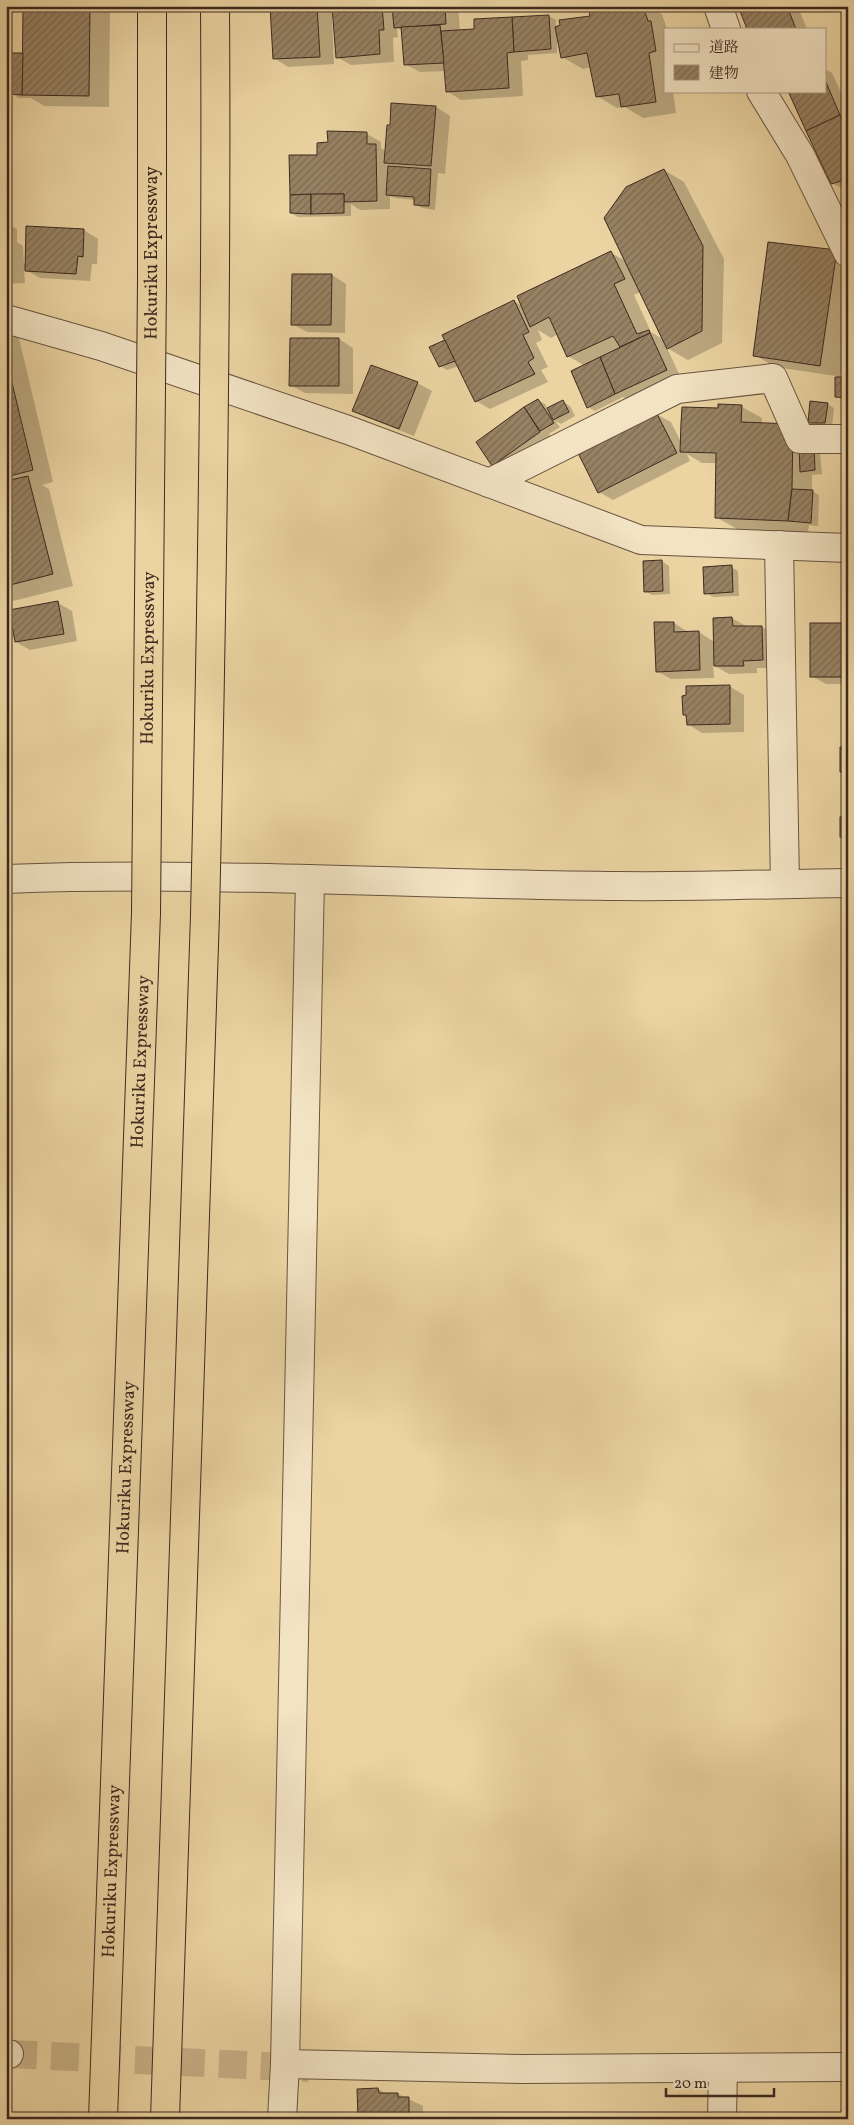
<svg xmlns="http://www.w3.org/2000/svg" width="854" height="2125" viewBox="0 0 854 2125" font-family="Vollkorn,'Noto Serif JP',serif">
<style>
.shadow{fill:#0003;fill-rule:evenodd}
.building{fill:url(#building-hatch);stroke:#3d291f}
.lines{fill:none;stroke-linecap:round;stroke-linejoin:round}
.minor-tunnel{stroke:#c8b288;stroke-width:28;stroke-dasharray:28 14;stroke-linecap:butt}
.minor-casing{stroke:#685440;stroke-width:30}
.highway-casing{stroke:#3d291f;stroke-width:30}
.minor{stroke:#f2e3c3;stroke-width:28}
.highway{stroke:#ebd4a2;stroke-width:28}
.highway-bridge-casing{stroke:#3d291f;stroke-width:30;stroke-linecap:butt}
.highway-bridge{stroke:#ebd4a2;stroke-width:28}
.labels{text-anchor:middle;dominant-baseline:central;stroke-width:4;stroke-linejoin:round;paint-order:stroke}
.street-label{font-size:18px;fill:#3d291f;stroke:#f2e3c3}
</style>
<defs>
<pattern id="building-hatch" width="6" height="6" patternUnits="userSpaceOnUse" patternTransform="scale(1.25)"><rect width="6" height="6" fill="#978263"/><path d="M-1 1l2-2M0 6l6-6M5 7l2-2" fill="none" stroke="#7c6a51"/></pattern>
</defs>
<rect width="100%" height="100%" fill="#ebd4a2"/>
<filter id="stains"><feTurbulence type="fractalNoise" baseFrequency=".004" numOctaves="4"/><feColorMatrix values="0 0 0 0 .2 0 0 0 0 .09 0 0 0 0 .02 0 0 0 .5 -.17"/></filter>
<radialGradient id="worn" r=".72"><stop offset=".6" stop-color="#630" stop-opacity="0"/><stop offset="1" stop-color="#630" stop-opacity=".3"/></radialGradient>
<g class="shadow">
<polygon points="25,6 110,6 109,107 44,106 31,98 19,98 12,94 24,55"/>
<polygon points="271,6 458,6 460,31 475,30 549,16 556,20 556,28 619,6 648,6 662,14 667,29 665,29 665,91 673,91 676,113 643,118 625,107 617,108 597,96 591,67 583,69 562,57 558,38 557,38 557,53 528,55 528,60 521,61 523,96 461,100 447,91 446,71 420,72 405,64 403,31 397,28 398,37 393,38 394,62 351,65 337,57 334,18 332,18 334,64 288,67 274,58"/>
<polygon points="504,6 550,6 516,13"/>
<polygon points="739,6 798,6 793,8 800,12 807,29 749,29"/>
<polygon points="825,69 832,73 848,108 847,191 832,183"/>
<polygon points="393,105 436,107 450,116 445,174 438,173 435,210 422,208 415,204 415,200 394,198 390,196 390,209 360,210 351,204 351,216 298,217 291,213 319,157 329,143 367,134 381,142 381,148 386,151"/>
<path d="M 664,170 L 684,182 L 724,259 L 722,343 L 688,360 L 667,348 L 681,378 L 630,401 L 623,397 L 595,411 L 588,407 L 585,366 L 568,356 L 558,334 L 551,338 L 538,330 L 542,340 L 536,343 L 548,367 L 541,370 L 548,382 L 490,409 L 476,401 L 459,366 L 447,370 L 440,366 L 446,340 L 514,301 L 523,307 L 611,253 L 626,261 ZM 641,292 L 664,340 L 651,332 L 634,295 Z"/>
<polygon points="6,223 17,229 17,242 23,246 24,264 26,264 27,228 84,230 98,239 97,264 92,264 90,281 40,278 24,269 25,283 6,284"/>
<polygon points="769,244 848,258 848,325 840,378 848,379 848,401 836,396 836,376 775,367 755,355"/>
<polygon points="332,275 346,284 345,333 307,332 292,324"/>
<polygon points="6,331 19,338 53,482 42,485 49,489 73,586 13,601 6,597"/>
<polygon points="339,339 353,348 353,394 305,393 290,385"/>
<polygon points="417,383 432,391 414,436 368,418 354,410"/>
<polygon points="538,400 545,404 548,409 563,402 570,406 575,416 561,424 555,421 560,427 549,434 553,440 508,473 493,465 524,409 529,412"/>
<polygon points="827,404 834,408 832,426 816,426 809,422"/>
<polygon points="742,407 762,418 762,424 820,451 822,474 812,475 812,491 819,495 818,526 809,525 808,532 737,529 716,517 717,463 702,463 687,454 690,461 613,500 599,492 656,414 671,422 682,444 719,410"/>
<polygon points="662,561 669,566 670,594 652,595 645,591"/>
<polygon points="731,567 738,571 739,596 713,597 706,593"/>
<polygon points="58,603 72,611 77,641 30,650 16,642"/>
<polygon points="732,618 746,626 762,627 776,635 777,668 757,668 757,673 729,674 713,665 714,678 671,679 657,671 674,623 688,632 699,632 714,642"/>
<polygon points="848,625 848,684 826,684 812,676"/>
<polygon points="729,686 744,695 744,732 702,733 688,724 688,716 684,714"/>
<polygon points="378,2089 387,2094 398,2094 423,2106 423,2119 359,2119"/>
</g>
<g class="building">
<polygon points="23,6 90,6 89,96 22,95"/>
<polygon points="270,6 317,6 320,57 273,59"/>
<polygon points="332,6 382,6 384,30 379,30 380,54 336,58"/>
<polygon points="392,6 445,6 446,24 394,28"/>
<polygon points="612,6 643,6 648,21 651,21 656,51 649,53 656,102 621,107 619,94 596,97 587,53 561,58 555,27 560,25 559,20 590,16 589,10"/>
<polygon points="738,6 766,6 767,9 773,6 787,6 796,29 747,29"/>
<polygon points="549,15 551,49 514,52 512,17"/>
<polygon points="512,17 514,52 507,53 509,88 446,92 441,31 474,29 474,19"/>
<polygon points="440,25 444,63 404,65 401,27"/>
<polygon points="11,53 23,53 22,95 10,94"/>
<polygon points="825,80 840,115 806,131 788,91 825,91"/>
<polygon points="391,103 436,106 431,166 384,163 387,125 390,125"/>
<polygon points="840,115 848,131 848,179 831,184 806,131"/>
<polygon points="327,131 367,132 367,144 376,144 377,201 344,202 344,194 290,195 289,155 317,155 317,143 328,142"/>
<polygon points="388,166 431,169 429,206 414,205 414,197 386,195"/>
<polygon points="664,169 703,246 702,331 667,349 604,218 626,187"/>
<polygon points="311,194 311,214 290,213 290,195"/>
<polygon points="311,194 344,194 344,213 311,214"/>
<polygon points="26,226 84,229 83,257 78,256 76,274 25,271"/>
<polygon points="6,236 10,236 11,275 6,276"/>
<polygon points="768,242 837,250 820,366 753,356"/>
<polygon points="611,251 625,279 614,284 637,334 649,330 650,333 620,347 613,336 567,357 549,317 530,327 517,296"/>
<polygon points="292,274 332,274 331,325 291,325"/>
<polygon points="514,300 529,332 523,335 534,358 528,362 535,374 475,402 442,335"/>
<polygon points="650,333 667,370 615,394 600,357"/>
<polygon points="290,338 339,338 339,386 289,386"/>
<polygon points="445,340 455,361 439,367 429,347"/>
<polygon points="600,357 615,394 587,408 571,371"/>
<polygon points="6,358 33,470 6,477"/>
<polygon points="371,365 418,382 399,429 352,411"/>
<polygon points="835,377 848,377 848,398 835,397"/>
<polygon points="538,399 554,423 540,431 524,407"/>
<polygon points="563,400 569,412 553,420 547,408"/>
<polygon points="810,401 828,403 825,423 808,423"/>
<polygon points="718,404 742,405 741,422 793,424 792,489 788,521 715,518 716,453 680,452 681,423 682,407 718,408"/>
<polygon points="524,407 540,432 492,466 476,442"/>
<polygon points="656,412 677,453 598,493 578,453"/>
<polygon points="814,446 815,470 800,472 799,447"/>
<polygon points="28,476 53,574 6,586 6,481"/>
<polygon points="792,489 813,490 811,523 788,521"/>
<polygon points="662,560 663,591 644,592 643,561"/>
<polygon points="732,565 733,592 704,594 703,567"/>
<polygon points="58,601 64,634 15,642 9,610"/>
<polygon points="732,617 733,626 762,626 763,660 743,661 744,666 714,666 713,618"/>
<polygon points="654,622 674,622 674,632 699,631 700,670 656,672"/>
<rect x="810" y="623" width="38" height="54"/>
<polygon points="730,685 730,724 687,725 686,715 683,715 682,696 686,695 686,686"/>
<polygon points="844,695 848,695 848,733 846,733"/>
<polygon points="840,747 848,747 848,781 845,782 845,772 840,772"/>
<rect x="840" y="817" width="8" height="20"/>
<polygon points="378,2088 379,2093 398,2093 398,2097 409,2097 409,2119 358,2119 357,2089"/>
</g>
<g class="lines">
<polyline class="minor-tunnel" points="9,2054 309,2068"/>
<g class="minor-casing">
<g id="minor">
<polyline points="718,6 726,29"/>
<polyline points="761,91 800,155 848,253"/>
<polyline points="6,319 101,346 348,430 641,540 848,548"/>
<polyline points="489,483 677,389 773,378 800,439 848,439"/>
<polyline points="779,545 785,884"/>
<path d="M 6,879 C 211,871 415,885 619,886 C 695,887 772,884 848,883"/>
<polyline points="6,2055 9,2054"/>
<polyline points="285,2064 522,2069 848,2067"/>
<polyline points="282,2119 285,2064 310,879"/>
<polyline points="722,2119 723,2068"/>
</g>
</g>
<g class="highway-casing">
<g id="highway">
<path id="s1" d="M 103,2119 L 146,913"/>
<polyline points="165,2119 205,915"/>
</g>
</g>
<use href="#minor" class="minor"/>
<use href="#highway" class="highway"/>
<g class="highway-bridge-casing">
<g id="highway-bridge">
<path id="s2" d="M 146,913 L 152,282 L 152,6"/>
<path d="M 205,915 C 212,612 217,309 215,6"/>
</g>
</g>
<use href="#highway-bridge" class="highway-bridge"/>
</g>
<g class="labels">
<g class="street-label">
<text stroke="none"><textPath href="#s2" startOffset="660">Hokuriku Expressway</textPath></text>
<text stroke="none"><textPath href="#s2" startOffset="255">Hokuriku Expressway</textPath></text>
<text stroke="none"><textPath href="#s1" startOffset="1058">Hokuriku Expressway</textPath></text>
<text stroke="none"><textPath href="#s1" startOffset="652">Hokuriku Expressway</textPath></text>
<text stroke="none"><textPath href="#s1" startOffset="248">Hokuriku Expressway</textPath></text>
</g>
</g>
<rect width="854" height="2125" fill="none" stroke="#ebd4a2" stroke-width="25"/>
<rect x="8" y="8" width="839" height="2110" fill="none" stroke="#3d291f" stroke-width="2.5"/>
<rect x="12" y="12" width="829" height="2100" fill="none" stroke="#3d291f"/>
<rect x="664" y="28" width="162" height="65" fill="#f2e3c3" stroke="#aa9981"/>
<rect x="674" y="44" width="25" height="8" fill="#f2e3c3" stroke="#aa9981"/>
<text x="709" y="52" font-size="15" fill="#3d291f">道路</text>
<rect x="674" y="65" width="25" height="15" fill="url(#building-hatch)" stroke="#aa9981"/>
<text x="709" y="78" font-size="15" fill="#3d291f">建物</text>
<path d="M666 2088v8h108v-8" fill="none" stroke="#3d291f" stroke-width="2.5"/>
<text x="674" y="2088" font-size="15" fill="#3d291f" stroke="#f2e3c3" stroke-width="4" paint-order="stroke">20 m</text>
<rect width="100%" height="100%" filter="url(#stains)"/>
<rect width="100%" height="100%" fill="url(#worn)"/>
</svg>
